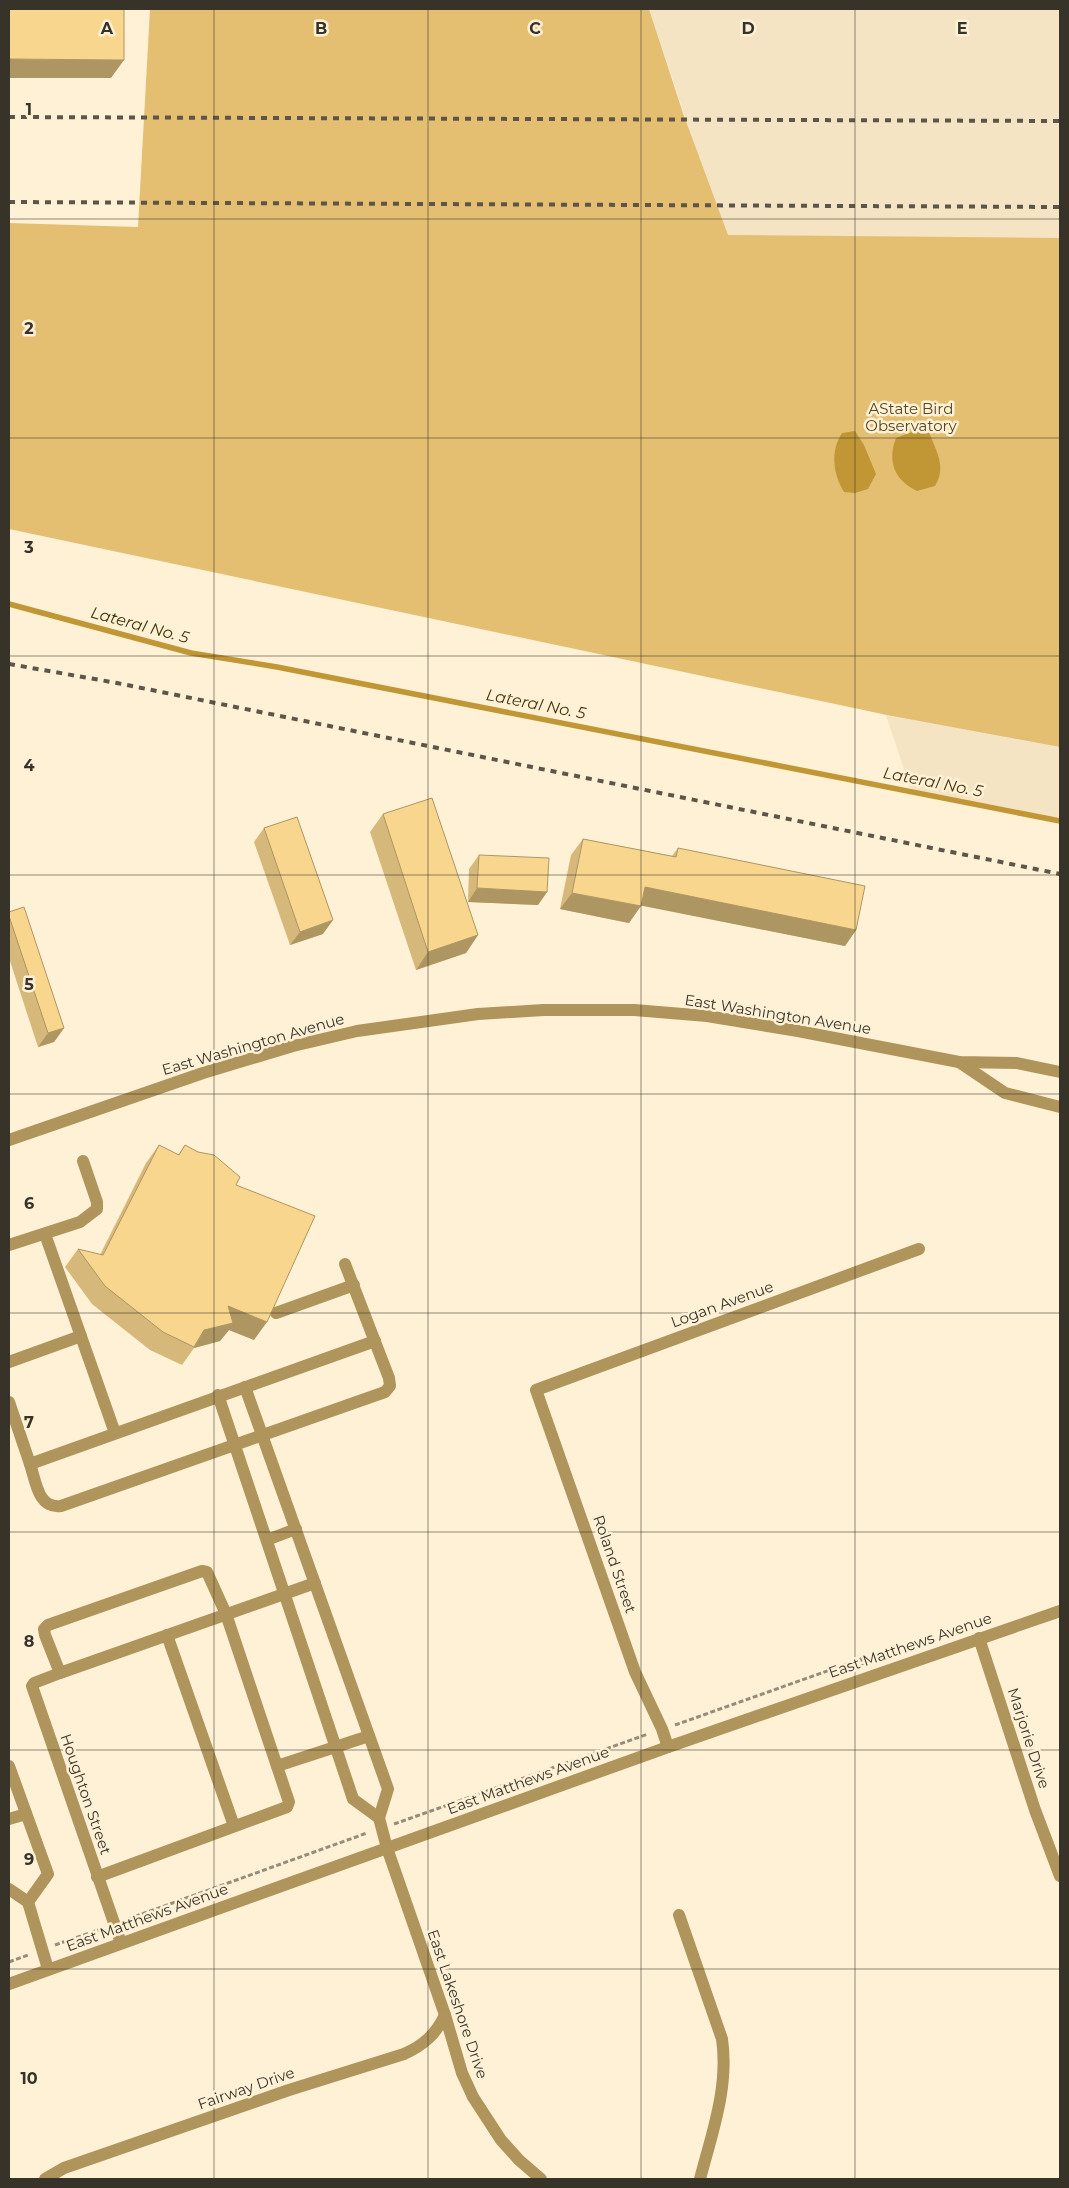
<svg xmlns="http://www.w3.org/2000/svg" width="1069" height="2188" viewBox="0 0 1069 2188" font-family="Montserrat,sans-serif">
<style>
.built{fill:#f5e4c3}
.green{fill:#e4bf71}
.water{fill:#c19635}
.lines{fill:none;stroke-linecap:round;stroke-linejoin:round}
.stream{stroke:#c19635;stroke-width:5.5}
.path{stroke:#958c7a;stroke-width:3;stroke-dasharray:5 2.5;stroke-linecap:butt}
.minor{stroke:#af945b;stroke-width:12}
.rail{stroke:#5d5648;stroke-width:4;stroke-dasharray:6 6;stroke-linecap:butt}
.wall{fill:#d6b87a}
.shaded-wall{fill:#ae9663}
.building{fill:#f9d68e;stroke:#ae9663}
.grid{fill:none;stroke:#383328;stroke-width:1;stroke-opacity:0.55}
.labels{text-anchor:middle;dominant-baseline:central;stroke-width:5;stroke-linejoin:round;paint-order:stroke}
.park-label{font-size:15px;fill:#58461e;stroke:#fef1d6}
.street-label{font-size:15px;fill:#383328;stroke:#fef1d6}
.water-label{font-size:16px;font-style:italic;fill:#45340a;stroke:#fef1d6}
.grid-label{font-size:16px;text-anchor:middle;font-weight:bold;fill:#383328;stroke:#fef1d6;stroke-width:5;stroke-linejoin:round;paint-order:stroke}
</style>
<rect width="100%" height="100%" fill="#fef1d6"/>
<polygon class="built" points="649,9 1060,9 1060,819 911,790"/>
<polygon class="green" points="150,9 649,9 683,113 728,235 1060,238 1060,747 887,715 9,529 9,223 138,227"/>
<g class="water">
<path d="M 920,429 L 929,432 C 936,451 947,467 935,486 L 917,491 C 894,480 887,461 896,438 Z"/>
<path d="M 855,431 L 864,445 L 876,474 L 868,489 L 855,493 L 844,492 C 833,474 830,451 842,433 Z"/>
</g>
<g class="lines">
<polyline class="stream" points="9,604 191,653 277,667 1060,821"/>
<g class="path">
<polyline points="675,1725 861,1659 863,1665"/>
<polyline points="394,1824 648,1734"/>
<polyline points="128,1919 367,1833"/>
<polyline points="55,1945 101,1929"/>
<polyline points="9,1962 28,1955"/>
</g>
<g class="minor">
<polyline points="959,1062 1005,1093 1060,1107"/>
<polyline points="9,1140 203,1073 293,1046 357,1031 478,1014 544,1010 634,1010 707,1016 798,1031 959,1062 1017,1063 1060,1072"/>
<polyline points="45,1234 115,1433"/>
<polyline points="9,1245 80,1222 97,1209 97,1202 83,1161"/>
<polyline points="276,1313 354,1285"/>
<polyline points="9,1362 81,1336"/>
<polyline points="245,1387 388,1789 379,1818 387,1848 445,2015 462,2073 473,2097 501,2140 519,2160 541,2179"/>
<polyline points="218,1395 353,1799 379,1818"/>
<polyline points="9,1402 30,1464 375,1341"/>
<path d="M 30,1464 C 36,1482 38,1509 61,1506 L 385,1392 L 390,1386 L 389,1378 L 345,1264"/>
<polyline points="267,1540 296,1529"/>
<polyline points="167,1635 234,1826"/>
<polyline points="979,1638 1035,1810 1060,1876"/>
<polyline points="60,1673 45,1635 44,1629 48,1625 202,1571 207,1572 226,1614 289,1802 287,1807 97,1877"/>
<polyline points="668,1747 662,1729 635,1672 536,1390 919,1249"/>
<polyline points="9,1766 48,1874 28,1902 48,1969"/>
<polyline points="277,1766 369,1736"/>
<polyline points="9,1819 26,1814"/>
<polyline points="9,1889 28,1902"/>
<path d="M 679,1915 L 722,2039 C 729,2087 712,2133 700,2179"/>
<polyline points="121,1943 32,1686 34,1683 60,1673 315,1583"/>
<polyline points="9,1984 668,1747 1060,1611"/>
<path d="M 45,2179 L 64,2168 L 289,2090 L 404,2054 C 424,2045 436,2034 445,2015"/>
</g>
<g class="rail">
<polyline points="9,117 1060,121"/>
<polyline points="9,202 1060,207"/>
<polyline points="9,664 117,683 1060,874"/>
</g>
</g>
<g class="wall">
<polygon points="383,814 478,935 466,953 416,970 370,832"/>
<polygon points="264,828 323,934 290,945 254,842"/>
<polygon points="583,839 672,856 678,848 856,930 845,946 641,905 629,923 560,909 571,855"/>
<polygon points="479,855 547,892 538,905 468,902 469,869"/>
<polygon points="9,912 64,1028 54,1042 38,1047 9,958"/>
<polygon points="159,1145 178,1155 185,1145 236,1185 254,1340 229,1330 220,1341 194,1348 182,1365 150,1350 92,1304 65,1267 78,1249 100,1255 146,1163"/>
</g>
<g class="shaded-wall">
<polygon points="9,59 124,60 111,78 9,78"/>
<polygon points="645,887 856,930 845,946 633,904"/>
<polygon points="477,888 547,892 538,905 468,902"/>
<polygon points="572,893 641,906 629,923 560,909"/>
<polygon points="333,920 323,934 290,945 300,932"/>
<polygon points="478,935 466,953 416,970 428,952"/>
<polygon points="64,1028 54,1042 38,1047 48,1033"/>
<polygon points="228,1306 267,1322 254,1340 229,1330 220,1341 194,1348 204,1330"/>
</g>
<g class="building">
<polygon points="9,9 124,9 124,60 9,59"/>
<polygon points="432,798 478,935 428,952 383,814"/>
<polygon points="297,817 333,920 300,932 264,828"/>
<polygon points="583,839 676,857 678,848 865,886 856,930 645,887 641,906 572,893"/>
<polygon points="479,855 549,858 547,892 477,888"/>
<polygon points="24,907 64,1028 48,1033 9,916 9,912"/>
<polygon points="159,1145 179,1155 185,1145 198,1152 214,1155 240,1177 236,1185 315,1216 267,1322 228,1306 233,1323 204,1330 194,1347 163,1332 105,1286 78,1249 103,1255"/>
</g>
<path class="grid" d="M 214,9 L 214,2179M 428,9 L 428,2179M 641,9 L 641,2179M 855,9 L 855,2179M 9,219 L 1060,219M 9,438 L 1060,438M 9,656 L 1060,656M 9,875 L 1060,875M 9,1094 L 1060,1094M 9,1313 L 1060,1313M 9,1532 L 1060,1532M 9,1750 L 1060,1750M 9,1969 L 1060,1969"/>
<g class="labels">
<g class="park-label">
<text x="911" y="408">AState Bird<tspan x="911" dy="17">Observatory</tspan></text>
</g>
<g class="street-label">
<text transform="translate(778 1014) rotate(9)">East Washington Avenue</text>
<text transform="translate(253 1044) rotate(-16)">East Washington Avenue</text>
<text transform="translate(722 1304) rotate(-20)">Logan Avenue</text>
<text transform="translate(615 1564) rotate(71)">Roland Street</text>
<text transform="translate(910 1645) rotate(-19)">East Matthews Avenue</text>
<text transform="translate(1029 1738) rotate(72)">Marjorie Drive</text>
<text transform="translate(528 1780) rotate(-20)">East Matthews Avenue</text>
<text transform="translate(86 1794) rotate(71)">Houghton Street</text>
<text transform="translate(147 1917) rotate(-20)">East Matthews Avenue</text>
<text transform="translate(458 2004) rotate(71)">East Lakeshore Drive</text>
<text transform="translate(246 2088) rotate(-19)">Fairway Drive</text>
</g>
<g class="water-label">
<text transform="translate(140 625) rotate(15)">Lateral No. 5</text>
<text transform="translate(536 704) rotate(11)">Lateral No. 5</text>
<text transform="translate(933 782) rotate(11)">Lateral No. 5</text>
</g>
</g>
<g class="grid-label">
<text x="107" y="34">A</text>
<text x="321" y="34">B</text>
<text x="535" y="34">C</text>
<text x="748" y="34">D</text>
<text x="962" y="34">E</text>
<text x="29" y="115">1</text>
<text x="29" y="334">2</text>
<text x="29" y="553">3</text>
<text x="29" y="771">4</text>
<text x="29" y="990">5</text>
<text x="29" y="1209">6</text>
<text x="29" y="1428">7</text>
<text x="29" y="1647">8</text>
<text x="29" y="1865">9</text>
<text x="29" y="2084">10</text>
</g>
<rect width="1069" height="2188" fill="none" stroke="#383328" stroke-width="20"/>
</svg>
